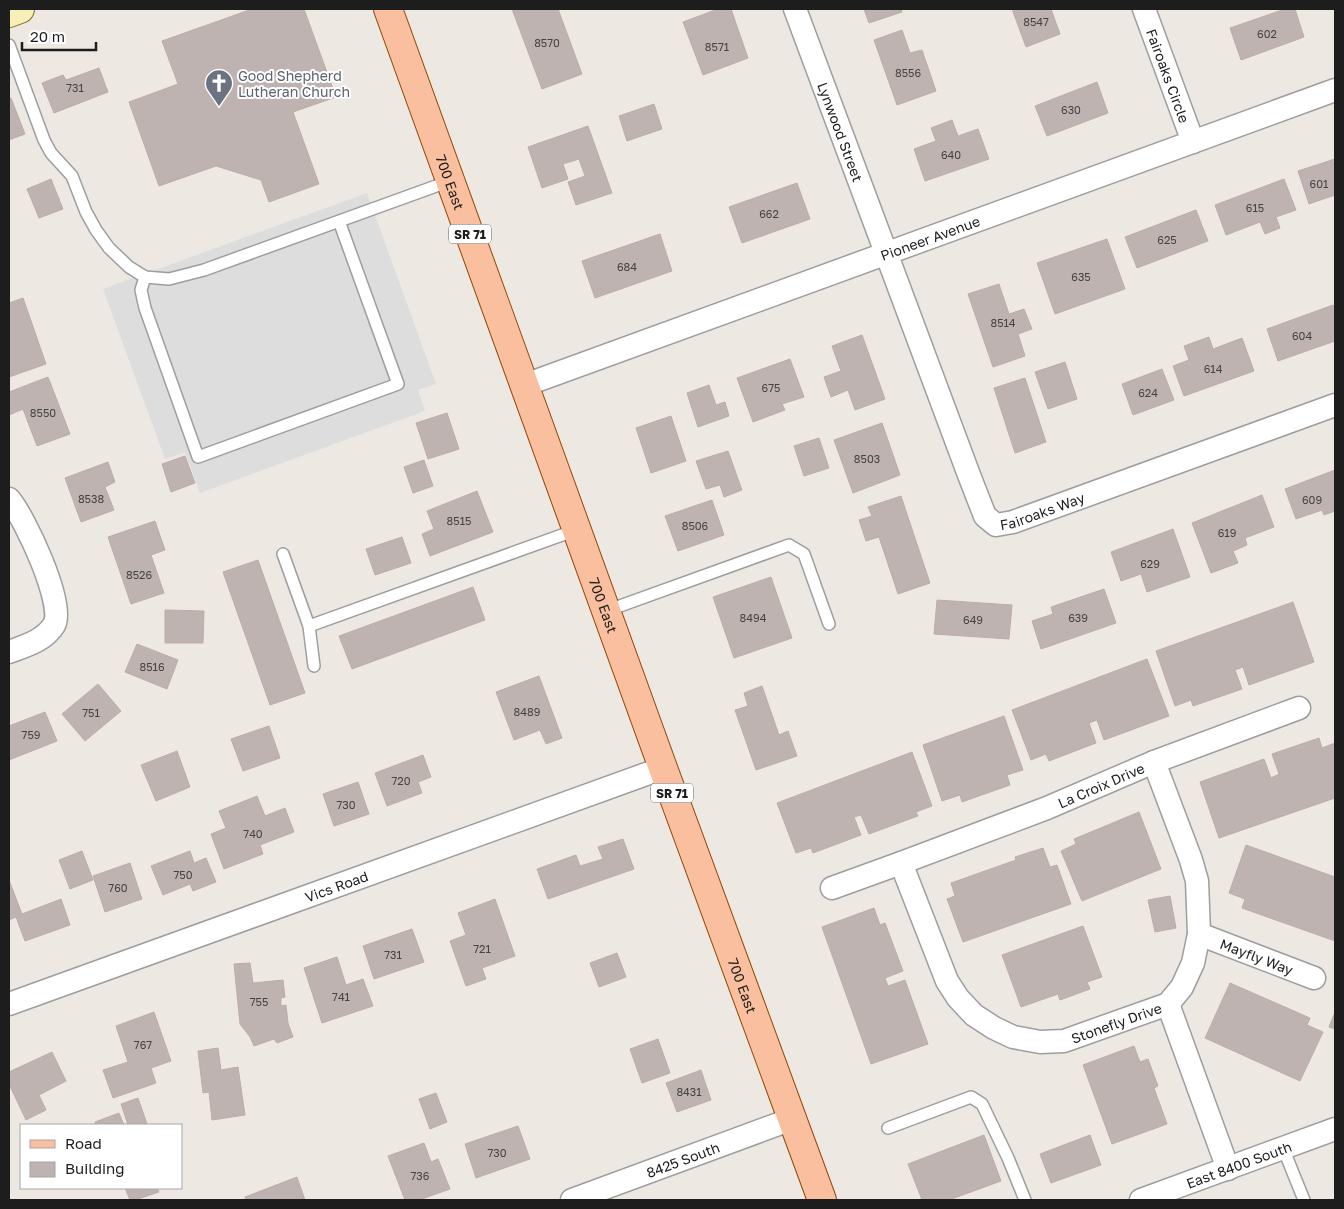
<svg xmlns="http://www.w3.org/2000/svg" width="1344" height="1209" viewBox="0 0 1344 1209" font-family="'Golos Text',sans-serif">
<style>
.parking{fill:#ddd}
.building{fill:#beb3b0;stroke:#bfaca6}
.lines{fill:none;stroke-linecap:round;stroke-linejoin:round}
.service-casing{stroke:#9e9e9e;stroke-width:14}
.minor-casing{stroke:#9e9e9e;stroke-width:25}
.secondary-casing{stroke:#706708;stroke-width:30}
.primary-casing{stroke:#924705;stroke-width:30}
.service{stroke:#fff;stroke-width:11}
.minor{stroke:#fff;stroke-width:22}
.secondary{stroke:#f7eeb8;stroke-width:28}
.primary{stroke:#f9bf9e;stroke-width:28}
.labels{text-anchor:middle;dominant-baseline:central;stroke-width:4;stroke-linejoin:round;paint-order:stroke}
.number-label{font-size:11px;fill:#454242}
.shield{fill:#fff;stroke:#616161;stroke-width:1}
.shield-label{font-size:12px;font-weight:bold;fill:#1d1d1d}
.worship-label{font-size:14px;fill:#5b616d;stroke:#fff;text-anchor:start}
.street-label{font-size:14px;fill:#1d1d1d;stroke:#fff}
</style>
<rect width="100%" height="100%" fill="#eee8e3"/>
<polygon class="parking" points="367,193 436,384 418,390 425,411 200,493 185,452 165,459 103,289"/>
<g class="building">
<polygon points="252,9 304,9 336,97 293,112 319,184 269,202 261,180 216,166 159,186 129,102 178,84 162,41"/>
<polygon points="512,9 558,9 582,74 542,89"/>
<polygon points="718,9 731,9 748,58 703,75 683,22"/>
<polygon points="864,9 901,9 902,12 869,23"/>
<polygon points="1012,9 1051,9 1060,34 1026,47"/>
<polygon points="1285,9 1295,9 1304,37 1241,60 1230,28"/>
<polygon points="902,30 910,53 922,50 936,91 897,105 874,40"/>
<polygon points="99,68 108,92 54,113 42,83 63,75 66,80"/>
<polygon points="1097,82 1108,113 1047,136 1035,106"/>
<polygon points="11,98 25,134 9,140 9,99"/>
<polygon points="654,104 662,129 627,141 619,116"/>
<polygon points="952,120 958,136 978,129 989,159 925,181 914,149 936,141 931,128"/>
<polygon points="588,126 612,193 576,205 568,182 585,176 579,159 563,164 568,179 542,188 528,147"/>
<polygon points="1335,159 1335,195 1309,204 1298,171"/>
<polygon points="51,179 63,209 39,218 27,189"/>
<polygon points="1284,179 1296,210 1276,217 1280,228 1265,234 1260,222 1226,235 1215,205"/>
<polygon points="797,183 810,219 742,243 729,207"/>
<polygon points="1196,210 1208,241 1137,268 1125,237"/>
<polygon points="660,234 672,271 595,298 582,261"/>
<polygon points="1107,239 1125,289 1055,314 1037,263"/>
<polygon points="999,284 1009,314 1024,309 1032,329 1018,334 1025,356 993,367 968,294"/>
<polygon points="23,298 46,364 9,377 9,303"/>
<polygon points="1333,305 1335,311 1335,341 1278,361 1267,329"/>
<polygon points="862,335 885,399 855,410 848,390 831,397 824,377 841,371 832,346"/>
<polygon points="1209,337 1213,349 1242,338 1254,371 1184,396 1173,366 1189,360 1184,346"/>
<polygon points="790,359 804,397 782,404 785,410 753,422 737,378"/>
<polygon points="1065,362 1077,399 1048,409 1035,372"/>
<polygon points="1162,369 1174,400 1133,415 1122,384"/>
<polygon points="48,377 70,434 37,446 23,409 9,415 9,392"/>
<polygon points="1025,378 1046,442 1015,453 994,388"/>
<polygon points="709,385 716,405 725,402 729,416 698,427 687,393"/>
<polygon points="447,413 459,449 428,459 416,423"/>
<polygon points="671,416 686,461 651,473 636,428"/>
<polygon points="882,423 900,475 853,493 834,440"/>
<polygon points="819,438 829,468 804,476 794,446"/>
<polygon points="728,451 742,490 724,497 720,485 706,489 696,461"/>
<polygon points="185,456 195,483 171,492 162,464"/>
<polygon points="424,460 433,486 413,493 404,467"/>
<polygon points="108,462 115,482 105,487 114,510 81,522 65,478"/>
<polygon points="1335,470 1335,511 1324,515 1322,510 1296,519 1285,489"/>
<polygon points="477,491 493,532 430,556 422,534 434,529 427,511"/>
<polygon points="1262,495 1274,527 1245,538 1247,545 1233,551 1238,563 1211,573 1192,523"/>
<polygon points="901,496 930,583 898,594 879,537 866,541 859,520 872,516 868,507"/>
<polygon points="712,500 724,535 678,551 665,516"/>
<polygon points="155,521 165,550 151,555 164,593 131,604 108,537"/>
<polygon points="1173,529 1190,577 1147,592 1141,574 1121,581 1111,552"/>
<polygon points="402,537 411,563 375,575 366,549"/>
<polygon points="258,560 305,693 270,705 223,572"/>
<polygon points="771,577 792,638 734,658 713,597"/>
<polygon points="473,587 485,620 352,669 339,636"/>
<polygon points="1104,589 1116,623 1041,649 1032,621 1053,614 1051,607"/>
<polygon points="937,600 1012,605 1009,639 934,634"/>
<polygon points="1293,602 1314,662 1249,685 1243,667 1235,670 1242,689 1193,706 1191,700 1175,706 1156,651"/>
<polygon points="165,610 204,611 203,643 165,643"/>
<polygon points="137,644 178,660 167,689 125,672"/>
<polygon points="1147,659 1169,716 1104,740 1097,720 1089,723 1096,743 1049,761 1046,754 1031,760 1012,710"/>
<polygon points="539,676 562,738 546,744 540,730 514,740 496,692"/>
<polygon points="98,684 121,711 85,741 62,714"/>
<polygon points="762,686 779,735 788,731 797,756 756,770 735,710 748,706 744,693"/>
<polygon points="45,712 57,741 9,760 9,726"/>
<polygon points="1004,716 1023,770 1007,775 1010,785 962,802 960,795 942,801 923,745"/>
<polygon points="269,726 280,758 243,771 231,739"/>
<polygon points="1319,738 1322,748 1335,743 1335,798 1219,838 1200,782 1264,759 1271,778 1279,774 1272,754"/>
<polygon points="177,751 190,787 156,801 141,765"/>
<polygon points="912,752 932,806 916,812 918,816 869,834 861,815 854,817 861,835 813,853 811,848 796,853 777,803"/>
<polygon points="423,755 431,777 418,782 422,793 387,806 375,773"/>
<polygon points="358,782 369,814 334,826 323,794"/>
<polygon points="257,796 265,816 285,808 294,832 260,845 263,854 224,869 211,834 226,828 219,811"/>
<polygon points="1139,812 1161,869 1082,901 1061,851 1076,844 1074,839"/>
<polygon points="623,839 634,869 548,899 537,869 576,855 580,866 603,859 598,847"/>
<polygon points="1246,845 1335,877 1335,941 1242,908 1245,899 1229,893"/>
<polygon points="1043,848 1050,867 1057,865 1071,904 963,942 947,899 955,896 951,883 1016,860 1015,857"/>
<polygon points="82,851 93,880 70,889 59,860"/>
<polygon points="190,851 194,863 206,858 216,882 193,891 190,884 163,895 151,866"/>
<polygon points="130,863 142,899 105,912 93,876"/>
<polygon points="9,880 22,914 61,899 70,925 25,941 16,917 9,920"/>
<polygon points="1170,896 1176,928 1155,932 1148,900"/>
<polygon points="495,899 515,956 482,968 486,979 466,986 450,941 466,935 458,913"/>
<polygon points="874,908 880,925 885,923 903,971 885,978 888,986 905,980 928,1044 871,1064 822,927"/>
<polygon points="1083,926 1102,977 1087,982 1090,989 1060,1000 1058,994 1021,1007 1002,955"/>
<polygon points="412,929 424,962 374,979 363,946"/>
<polygon points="617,953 626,977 599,987 590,963"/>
<polygon points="337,957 346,985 363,979 373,1006 322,1023 304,968"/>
<polygon points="250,963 253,983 283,980 285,997 281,998 281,1006 286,1005 288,1023 293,1037 277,1043 274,1039 254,1046 250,1037 240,1024 234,964"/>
<polygon points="1230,983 1310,1018 1307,1025 1323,1032 1300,1081 1205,1038"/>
<polygon points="154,1012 171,1061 151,1068 156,1083 113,1098 103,1070 128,1062 116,1026"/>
<polygon points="1335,1012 1335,1029 1329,1027"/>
<polygon points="658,1039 670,1073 642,1083 630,1049"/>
<polygon points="1134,1046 1140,1062 1148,1059 1158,1086 1154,1088 1167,1124 1112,1144 1083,1065"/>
<polygon points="218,1048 221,1070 238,1067 245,1115 212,1120 209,1092 203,1093 198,1051"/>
<polygon points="52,1052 66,1081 39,1095 46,1110 26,1120 9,1084 9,1072"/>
<polygon points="701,1070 711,1100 677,1112 666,1083"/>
<polygon points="436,1093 447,1122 430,1129 419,1099"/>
<polygon points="138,1098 147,1124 128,1125 121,1104"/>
<polygon points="119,1113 124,1125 96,1125 95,1122"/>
<polygon points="518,1126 530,1159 476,1178 465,1144"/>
<polygon points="984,1135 1001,1181 949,1200 922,1200 908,1164"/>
<polygon points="1090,1135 1101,1165 1051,1183 1040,1154"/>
<polygon points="424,1143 431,1162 438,1159 450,1189 419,1200 405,1200 388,1156"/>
<polygon points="297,1177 305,1200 246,1200 245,1197"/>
<polygon points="125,1188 157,1188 159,1192 135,1200 130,1200"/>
</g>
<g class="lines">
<g class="service-casing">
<g id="service">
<polyline points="9,45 44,140 51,153 72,176 86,212 96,230 109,248 129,267 145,277"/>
<polyline points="339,221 398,384 198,457 145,308 141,290 145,277 169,279 204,270 450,181"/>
<polyline points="283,554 309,626 576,530"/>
<polyline points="606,611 789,545 804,554 829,624"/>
<polyline points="309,626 314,666"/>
<polyline points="888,1128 971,1097 982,1104 1008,1158 1025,1200"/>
<polyline points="1283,1148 1304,1200"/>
</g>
</g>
<g class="minor-casing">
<g id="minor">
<path id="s1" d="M 795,9 L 969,475 L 985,516 L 996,525 L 1013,522 L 1335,405"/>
<path id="s2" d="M 1144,9 L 1193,142"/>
<path id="s3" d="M 525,385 L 1335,90"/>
<path d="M 9,499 C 24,516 66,605 54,625 C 44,641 25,646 9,652"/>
<path id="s4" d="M 901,863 L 947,981 L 958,998 L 974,1015 L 994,1028 L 1013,1037 L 1040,1042 L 1064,1041 L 1168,1004 L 1182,987 L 1193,963 L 1199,934 L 1197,881 L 1191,860 L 1154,762"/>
<path id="s5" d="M 832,888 L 901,863 L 1047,808 L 1154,762 L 1299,708"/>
<path id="s6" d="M 1199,934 L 1314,978"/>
<path id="s7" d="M 9,1004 L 663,768"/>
<polyline points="1168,1004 1228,1169"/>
<path id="s8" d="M 572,1200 L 792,1119"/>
<path id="s9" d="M 1141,1200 L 1335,1129"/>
</g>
</g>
<g class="secondary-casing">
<polyline id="secondary" points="9,13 20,9"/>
</g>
<g class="primary-casing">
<g id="primary">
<path id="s10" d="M 388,9 L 663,768 L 822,1200"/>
</g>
</g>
<use href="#service" class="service"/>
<use href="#minor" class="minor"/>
<use href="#secondary" class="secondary"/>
<use href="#primary" class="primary"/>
</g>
<defs>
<g id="church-pin" transform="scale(1.4375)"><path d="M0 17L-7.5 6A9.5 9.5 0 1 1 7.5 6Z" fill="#6b7280" stroke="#fff"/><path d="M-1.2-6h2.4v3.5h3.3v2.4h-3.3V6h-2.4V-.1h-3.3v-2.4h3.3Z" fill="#fff"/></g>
</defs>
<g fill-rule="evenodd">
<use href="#church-pin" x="219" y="83"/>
</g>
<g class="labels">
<g class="number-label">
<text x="1036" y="21">8547</text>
<text x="1267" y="33">602</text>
<text x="547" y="42">8570</text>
<text x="717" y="46">8571</text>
<text x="908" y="72">8556</text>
<text x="75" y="87">731</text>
<text x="1071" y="109">630</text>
<text x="951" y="154">640</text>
<text x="1319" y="183">601</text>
<text x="1255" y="207">615</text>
<text x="769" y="213">662</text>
<text x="1167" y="239">625</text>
<text x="627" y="266">684</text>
<text x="1081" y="276">635</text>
<text x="1003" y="322">8514</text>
<text x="1302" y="335">604</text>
<text x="1213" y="368">614</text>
<text x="771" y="387">675</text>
<text x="1148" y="392">624</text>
<text x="43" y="412">8550</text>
<text x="867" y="458">8503</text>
<text x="91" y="498">8538</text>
<text x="1312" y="499">609</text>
<text x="459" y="520">8515</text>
<text x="695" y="525">8506</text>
<text x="1227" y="532">619</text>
<text x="1150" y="563">629</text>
<text x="139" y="574">8526</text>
<text x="753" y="617">8494</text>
<text x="1078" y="617">639</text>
<text x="973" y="619">649</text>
<text x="152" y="666">8516</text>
<text x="527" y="711">8489</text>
<text x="91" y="712">751</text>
<text x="31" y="734">759</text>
<text x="401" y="780">720</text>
<text x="346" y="804">730</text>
<text x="253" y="833">740</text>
<text x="183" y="874">750</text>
<text x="118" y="887">760</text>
<text x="482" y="948">721</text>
<text x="393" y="954">731</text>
<text x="341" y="996">741</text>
<text x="259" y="1001">755</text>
<text x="143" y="1044">767</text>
<text x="689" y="1091">8431</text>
<text x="497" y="1152">730</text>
<text x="420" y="1175">736</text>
</g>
<g class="shield">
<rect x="449" y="224.5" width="42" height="19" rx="4"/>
<rect x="651" y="783.5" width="42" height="19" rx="4"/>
</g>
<g class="shield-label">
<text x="470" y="234">SR 71</text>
<text x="672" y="793">SR 71</text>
</g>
<g class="worship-label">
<text x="238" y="75">Good Shepherd<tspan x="238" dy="16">Lutheran Church</tspan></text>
</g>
<g class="street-label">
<text stroke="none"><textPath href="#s2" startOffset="71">Fairoaks Circle</textPath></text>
<text stroke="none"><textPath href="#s1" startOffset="131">Lynwood Street</textPath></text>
<text stroke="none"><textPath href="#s10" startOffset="184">700 East</textPath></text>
<text stroke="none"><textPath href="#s3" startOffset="431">Pioneer Avenue</textPath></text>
<text stroke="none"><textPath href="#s1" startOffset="604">Fairoaks Way</textPath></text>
<text stroke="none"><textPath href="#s10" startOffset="634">700 East</textPath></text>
<text stroke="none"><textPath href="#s5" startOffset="288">La Croix Drive</textPath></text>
<text stroke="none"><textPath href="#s7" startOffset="348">Vics Road</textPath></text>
<text stroke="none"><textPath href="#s6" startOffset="62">Mayfly Way</textPath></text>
<text stroke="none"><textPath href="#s10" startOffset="1039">700 East</textPath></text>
<text stroke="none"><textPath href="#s4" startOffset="322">Stonefly Drive</textPath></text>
<text stroke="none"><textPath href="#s8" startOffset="118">8425 South</textPath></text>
<text stroke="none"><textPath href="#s9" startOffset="104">East 8400 South</textPath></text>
</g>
</g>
<rect width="1344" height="1209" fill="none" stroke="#1d1d1d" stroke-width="20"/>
<rect x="20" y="1124" width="162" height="65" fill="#ffffff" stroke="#a5a5a5"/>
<rect x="30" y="1140" width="25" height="8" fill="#f9bf9e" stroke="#a5a5a5"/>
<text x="65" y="1149" font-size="15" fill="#1d1d1d">Road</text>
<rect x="30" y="1162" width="25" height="15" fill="#beb3b0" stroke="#a5a5a5"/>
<text x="65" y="1174" font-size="15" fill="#1d1d1d">Building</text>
<path d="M22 42v8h74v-8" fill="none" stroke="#1d1d1d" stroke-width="2.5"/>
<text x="30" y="42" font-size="15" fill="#1d1d1d" stroke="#ffffff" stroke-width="4" paint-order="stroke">20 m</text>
</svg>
